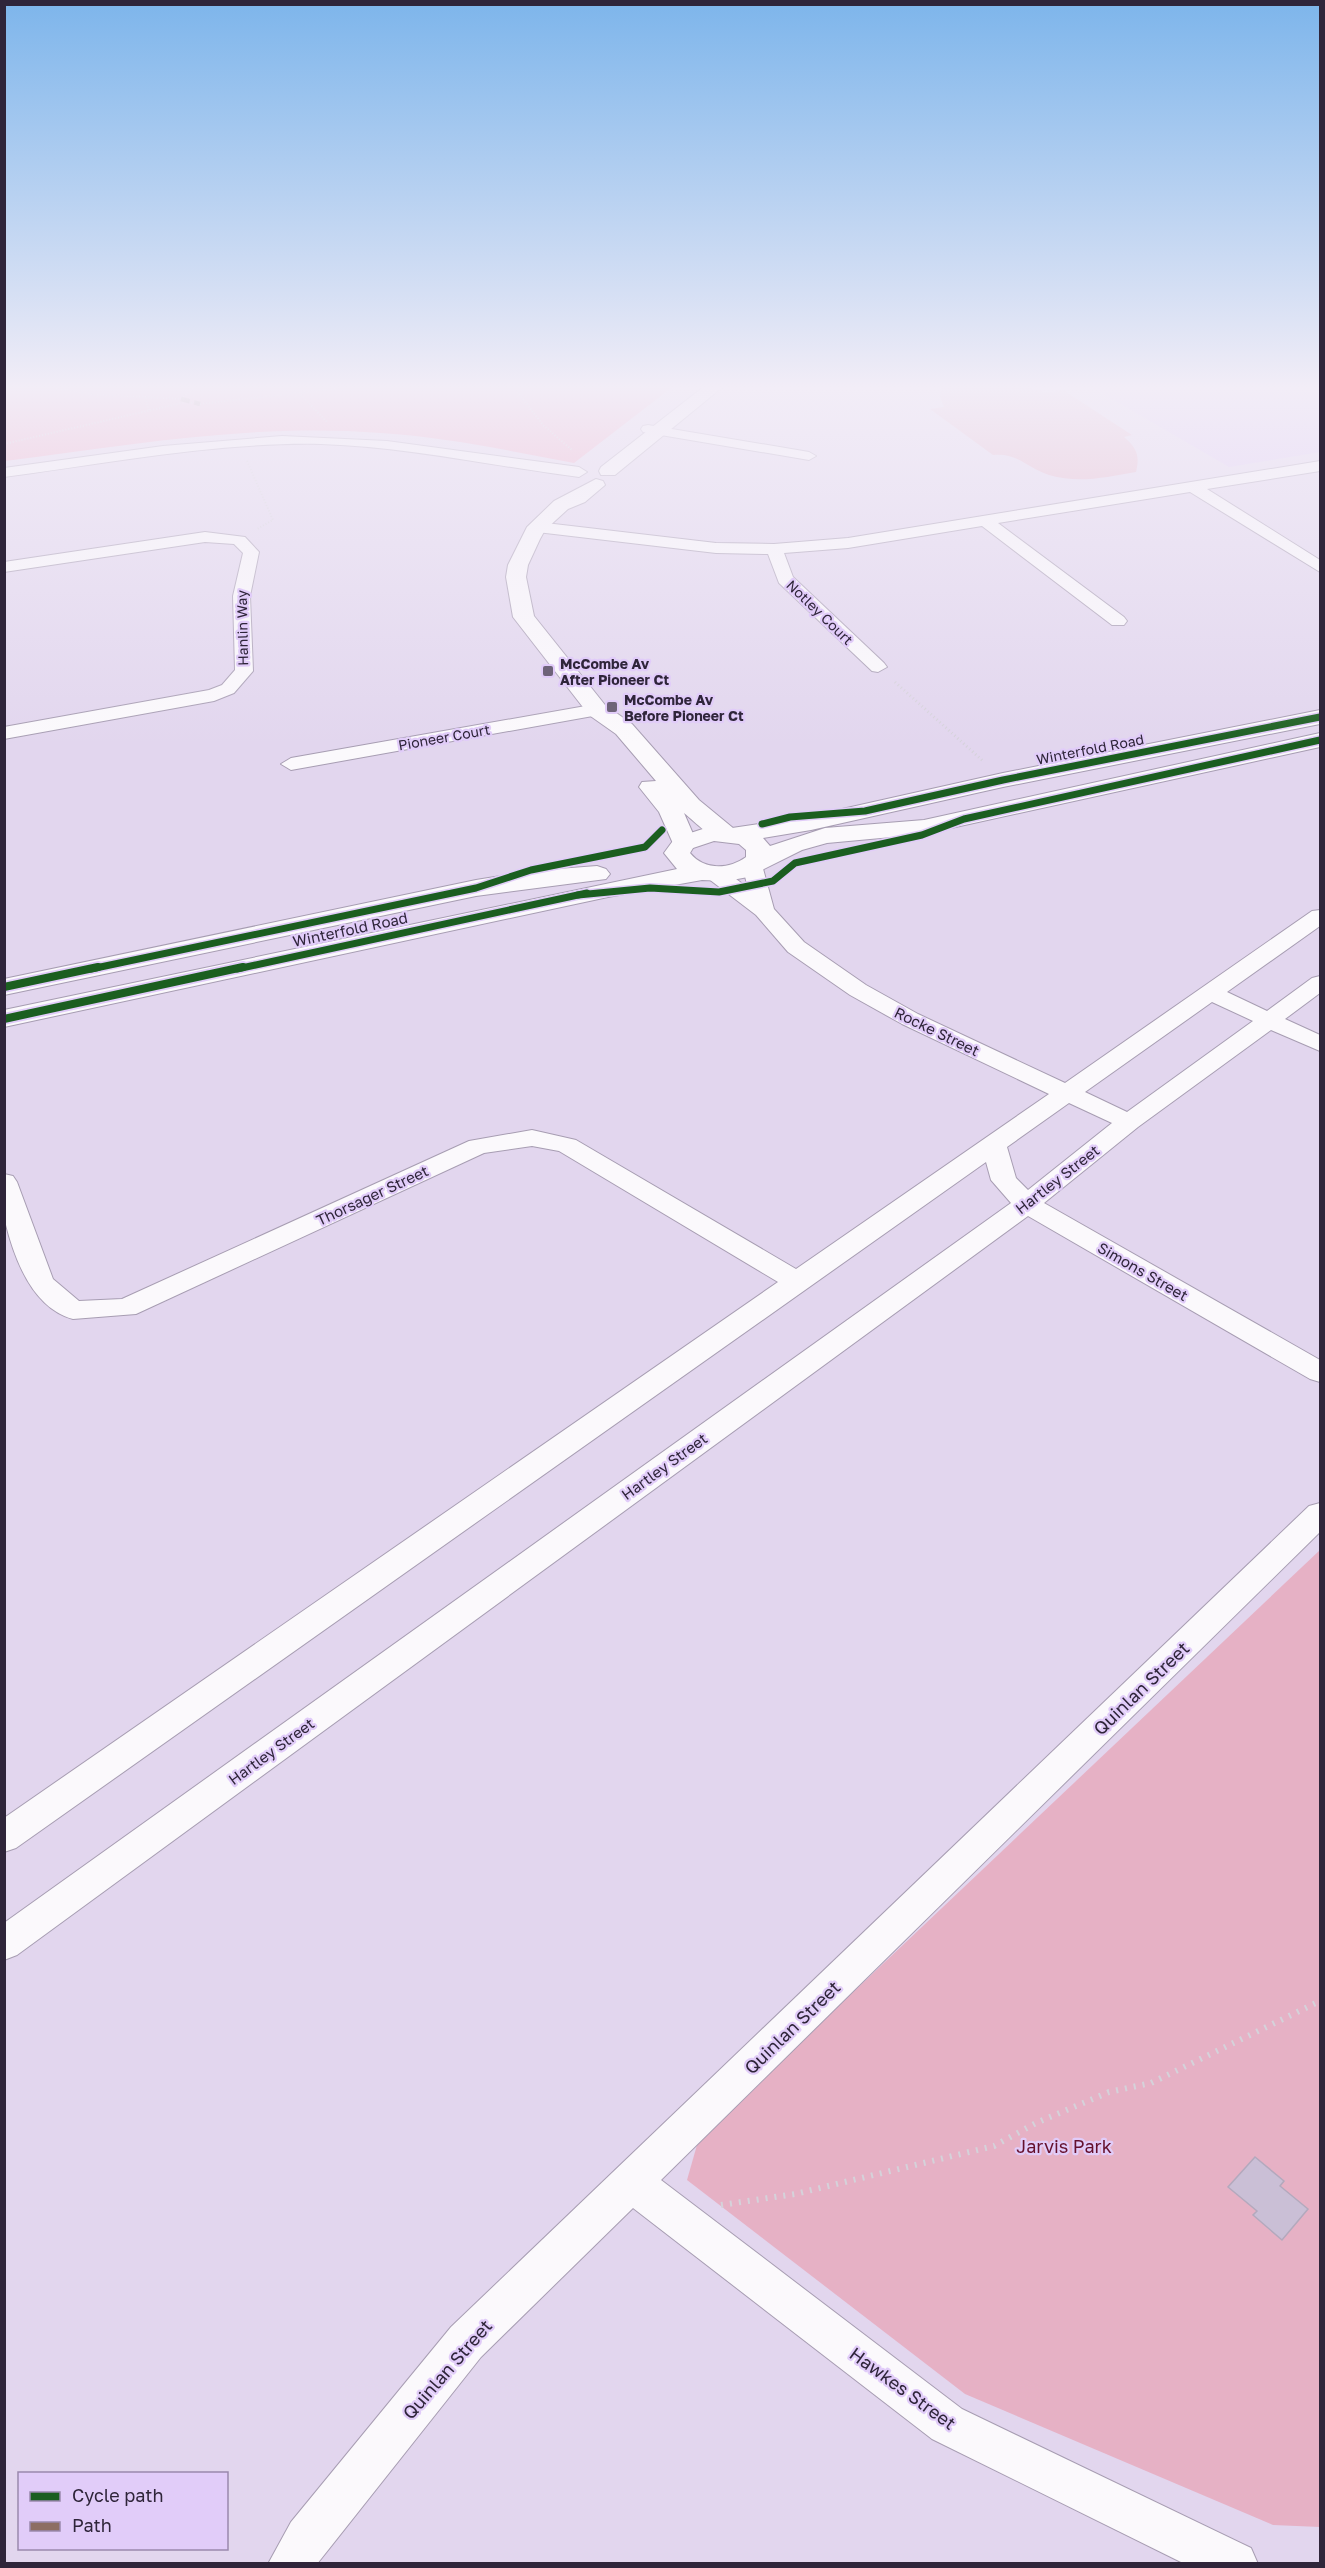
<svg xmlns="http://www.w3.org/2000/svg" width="1325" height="2568" viewBox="0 0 1325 2568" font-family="'Golos Text',sans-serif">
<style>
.built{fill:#dec8f5}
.green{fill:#e6b1c5}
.forest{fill:#f1a2bf}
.building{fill:#cabfd6;stroke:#b3a9bd;stroke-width:1.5}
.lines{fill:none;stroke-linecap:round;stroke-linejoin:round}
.minor-casing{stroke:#a79db2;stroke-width:2}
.tertiary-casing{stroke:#a79db2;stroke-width:2}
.secondary-casing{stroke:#a79db2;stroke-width:2}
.path-far2{stroke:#d5d2da;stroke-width:2;stroke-dasharray:1 2;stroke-linecap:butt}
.path-far1{stroke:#d5d2da;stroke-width:3;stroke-dasharray:1 3;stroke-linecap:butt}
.path{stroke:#d5d2da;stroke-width:6;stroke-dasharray:2 7;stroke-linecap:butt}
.minor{fill:#fbf9fc;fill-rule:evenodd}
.tertiary{fill:#fbf9fc;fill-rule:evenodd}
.secondary{fill:#fbf9fc;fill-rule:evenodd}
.quiet{stroke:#8d6e63;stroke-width:4.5;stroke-dasharray:9 4.5;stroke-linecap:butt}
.cycleway-far1-casing{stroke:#e1ccf9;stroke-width:10}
.cycleway-casing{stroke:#e1ccf9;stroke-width:12}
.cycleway-far1{stroke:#1b5e20;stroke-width:7}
.cycleway{stroke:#1b5e20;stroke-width:8}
.poi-dot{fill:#6e6379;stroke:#e1ccf9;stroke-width:2}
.labels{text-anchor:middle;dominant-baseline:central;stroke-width:4.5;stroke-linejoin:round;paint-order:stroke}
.far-street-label{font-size:14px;fill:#2f253a;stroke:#e1ccf9}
.far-poi-label{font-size:14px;font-weight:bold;fill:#2f253a;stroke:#e1ccf9;text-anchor:start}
.street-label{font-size:15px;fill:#2f253a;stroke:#e1ccf9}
.near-street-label{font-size:18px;fill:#2f253a;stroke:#e1ccf9}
.near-park-label{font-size:18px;fill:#65102d;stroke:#e1ccf9}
</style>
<rect width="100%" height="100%" fill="#e2d6ee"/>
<polygon class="built" points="1088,385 1320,385 1320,452 1229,467"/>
<g class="green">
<path d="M 942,385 L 1022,385 L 1046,393 L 1063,390 L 1132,435 L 1124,437 C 1137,448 1140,456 1136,472 C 1106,477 1079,484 1049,475 C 1028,468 1016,452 993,455 L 930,409 L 944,407 L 940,397 Z"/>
<polygon points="1320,1550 1320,2527 1273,2525 965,2394 687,2180 699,2138"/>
</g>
<path class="forest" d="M 5,385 L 675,385 L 574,463 C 510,451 446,437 381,433 C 254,423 129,445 5,461 Z"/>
<polygon class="building" points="1255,2157 1284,2181 1280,2186 1308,2209 1282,2240 1253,2215 1257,2211 1228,2187"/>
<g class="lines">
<g class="minor-casing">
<g id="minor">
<polygon points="648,425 809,452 816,456 809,460 643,432 641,429 643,426"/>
<path d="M 282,436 L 387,441 L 579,467 L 587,472 L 579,477 C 493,466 408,447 321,444 C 215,442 109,463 4,477 L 4,468 L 163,446 Z"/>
<polygon points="1320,461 1320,471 1207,489 1320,560 1320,572 1190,492 998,523 1124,617 1127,621 1124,625 1112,625 982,526 848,548 784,553 793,577 884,663 887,667 878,672 872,671 779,583 768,554 716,553 537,532 529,527 537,522 716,543 774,544 848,538"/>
<polygon points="205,532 245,537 259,552 250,596 253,671 234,693 214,701 4,739 4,727 209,690 222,685 235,670 233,596 243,553 234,544 205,542 4,572 4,562"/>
<polygon points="597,704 604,706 606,710 604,714 291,770 281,764 291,758"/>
<path d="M 752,859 L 759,861 L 762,865 L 774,909 L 804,942 L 866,985 L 918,1014 L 1065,1083 L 1312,911 L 1320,910 L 1320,926 L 1227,992 L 1267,1011 L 1312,978 L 1320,976 L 1320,993 L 1285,1019 L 1320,1035 L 1320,1051 L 1271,1030 L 1138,1127 L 1044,1203 L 1320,1360 L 1320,1382 L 1310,1379 L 1028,1216 L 17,1955 L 4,1960 L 4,1923 L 1011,1203 L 991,1180 L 986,1162 L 16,1848 L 4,1852 L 4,1818 L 778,1282 L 559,1151 L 532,1146 L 484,1153 L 136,1314 L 73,1319 C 32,1308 14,1258 5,1221 C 2,1207 4,1189 4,1174 L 13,1176 L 17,1182 L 53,1279 L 79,1301 L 122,1299 L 469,1141 L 532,1130 L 576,1140 L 796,1269 L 1049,1094 L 902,1024 L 850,995 L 788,952 L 756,915 L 701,873 L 705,869 C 721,864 735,879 748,888 L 742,865 L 745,861 ZM 1212,1002 L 1253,1021 L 1127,1112 L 1085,1092 ZM 1069,1103 L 1112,1123 L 1028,1190 L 1016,1178 L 1007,1147 Z"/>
<polygon points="1320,1503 1320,1532 661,2180 962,2409 1251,2548 1258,2564 1185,2564 932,2439 633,2208 481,2357 317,2564 268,2564 291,2522 451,2327 1309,1506"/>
</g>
</g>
<g class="tertiary-casing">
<g id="tertiary">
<polygon points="706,385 725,385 615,475 601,475 599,471 601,467"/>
<path d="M 596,479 L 603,481 L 605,485 L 585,502 L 568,509 L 545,530 L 540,539 L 528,565 L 526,577 L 534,616 L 605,705 L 632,724 L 699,800 L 733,828 L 736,833 L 733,838 C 713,843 699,825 684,813 L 697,843 L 693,848 L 684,851 L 675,848 L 659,812 L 639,787 L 642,782 L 656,781 L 616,734 L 589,715 L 513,617 L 506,577 L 508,565 L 527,527 L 554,501 Z"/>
</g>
</g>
<g class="secondary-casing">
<g id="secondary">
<path d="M 1320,710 L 1320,724 L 1003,787 L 811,830 L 763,838 L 770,846 L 825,828 L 924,820 L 1320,733 L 1320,747 L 924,834 L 827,843 L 802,850 L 748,877 L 727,881 L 702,880 L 608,897 L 4,1027 L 4,1010 L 677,869 L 664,853 L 675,838 L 712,826 L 732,828 L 811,816 L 1003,773 ZM 714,841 L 739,844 L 746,850 L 746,857 C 728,870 704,870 690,853 L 693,848 Z"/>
<polygon points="597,866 606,869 610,874 606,879 476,896 4,995 4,979 476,880 532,871"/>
</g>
</g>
<g class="path-far2">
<polyline points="41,385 89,394 181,399 196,385"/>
<polyline points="512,385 543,425 572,450"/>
<polyline points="301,395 327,422"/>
<polyline points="145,398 149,410"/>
<polyline points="4,444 186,402 200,404 365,385"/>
<polyline points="247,461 273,520 257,529"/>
</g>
<polyline class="path-far1" points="895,682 983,761"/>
<polyline class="path" points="721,2205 795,2194 994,2146 1036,2123 1109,2092 1151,2083 1320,2001"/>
<use href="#minor" class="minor"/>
<use href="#tertiary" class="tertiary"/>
<use href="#secondary" class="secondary"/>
<polyline class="quiet" points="181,399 200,404"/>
<g class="cycleway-far1-casing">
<g id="cycleway-far1">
<polyline points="762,824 790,817 865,811 1003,780 1320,717"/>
<polyline points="578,895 650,888 719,892 773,881 795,863 922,835 964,819 1320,740"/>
<polyline points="91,969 476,888 531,870 645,847 662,830"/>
<polyline points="237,969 587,893"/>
</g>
</g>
<g class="cycleway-casing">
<g id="cycleway">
<polyline points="4,987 98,967"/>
<polyline points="4,1019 243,967"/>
</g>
</g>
<use href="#cycleway-far1" class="cycleway-far1"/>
<use href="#cycleway" class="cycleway"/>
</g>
<linearGradient id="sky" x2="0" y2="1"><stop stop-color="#7db5eb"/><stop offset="0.52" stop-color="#f2edf7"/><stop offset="1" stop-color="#f2edf7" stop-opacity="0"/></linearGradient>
<rect width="1325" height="745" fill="url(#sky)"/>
<g class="poi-dot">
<rect x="542" y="665" width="12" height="12" rx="3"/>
<rect x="606" y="701" width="12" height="12" rx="3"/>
</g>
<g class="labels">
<g class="far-street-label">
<text transform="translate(820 612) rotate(44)">Notley Court</text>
<text transform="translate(242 628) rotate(-91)">Hanlin Way</text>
<text transform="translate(444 737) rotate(-10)">Pioneer Court</text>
<text transform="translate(1090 749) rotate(-11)">Winterfold Road</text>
</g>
<g class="far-poi-label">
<text x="560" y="663">McCombe Av<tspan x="560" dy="16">After Pioneer Ct</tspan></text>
<text x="624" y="699">McCombe Av<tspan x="624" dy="16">Before Pioneer Ct</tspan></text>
</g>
<g class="street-label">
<text transform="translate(350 929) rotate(-12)">Winterfold Road</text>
<text transform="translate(937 1031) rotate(26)">Rocke Street</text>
<text transform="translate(1057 1179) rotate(-38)">Hartley Street</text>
<text transform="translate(372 1195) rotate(-25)">Thorsager Street</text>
<text transform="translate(1143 1271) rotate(30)">Simons Street</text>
<text transform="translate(664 1466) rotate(-36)">Hartley Street</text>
<text transform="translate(271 1751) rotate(-36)">Hartley Street</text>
</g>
<g class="near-street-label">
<text transform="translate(1141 1688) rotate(-44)">Quinlan Street</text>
<text transform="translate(792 2027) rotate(-44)">Quinlan Street</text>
<text transform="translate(447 2369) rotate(-49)">Quinlan Street</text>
<text transform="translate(903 2388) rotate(36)">Hawkes Street</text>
</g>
<g class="near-park-label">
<text x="1064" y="2146">Jarvis Park</text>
</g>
</g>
<rect width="1325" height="2568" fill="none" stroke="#2f253a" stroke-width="12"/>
<rect x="18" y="2472" width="210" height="78" fill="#e1ccf9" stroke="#9a89ad" stroke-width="1.5"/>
<rect x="30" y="2492" width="30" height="9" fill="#1b5e20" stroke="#9a89ad" stroke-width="1.5"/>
<text x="72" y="2502" font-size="18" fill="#2f253a">Cycle path</text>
<rect x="30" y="2522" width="30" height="9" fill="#8d6e63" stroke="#9a89ad" stroke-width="1.5"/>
<text x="72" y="2532" font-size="18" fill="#2f253a">Path</text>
</svg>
